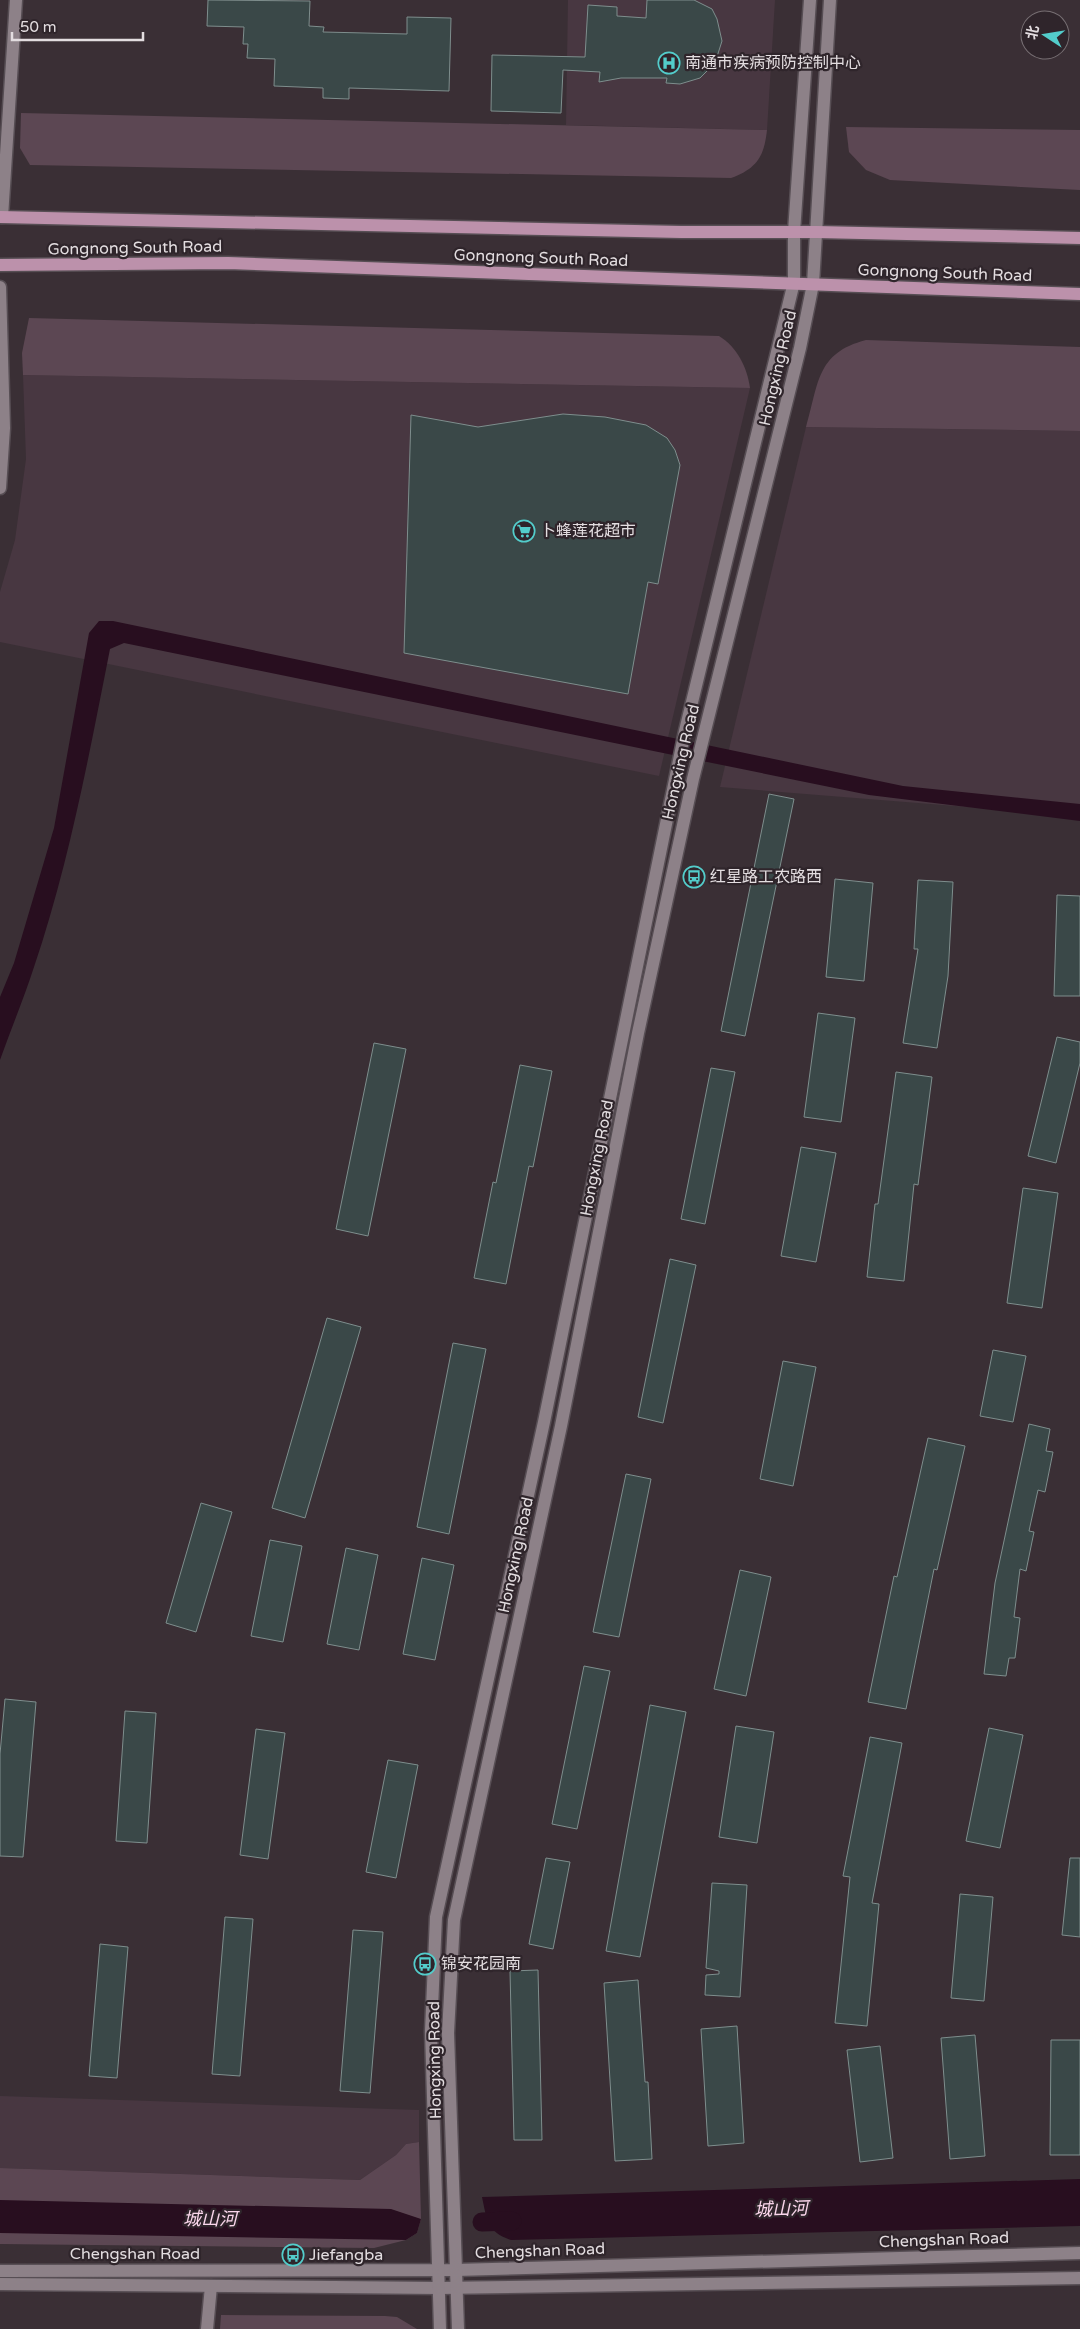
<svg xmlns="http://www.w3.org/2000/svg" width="1080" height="2329" viewBox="0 0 1080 2329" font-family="'Varela Round','Noto Sans SC',sans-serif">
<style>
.built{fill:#483741}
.green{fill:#5c4753}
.water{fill:#280e1f}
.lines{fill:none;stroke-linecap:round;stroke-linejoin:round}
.canal{stroke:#280e1f;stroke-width:19}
.building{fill:#3a4848;stroke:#7e8e8d}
.minor-casing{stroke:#574e54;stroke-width:15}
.tertiary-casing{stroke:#574e54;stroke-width:15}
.secondary-casing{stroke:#574e54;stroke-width:15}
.primary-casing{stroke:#574e54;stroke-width:15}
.minor{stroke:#8d8188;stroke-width:12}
.tertiary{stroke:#8d8188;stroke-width:12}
.secondary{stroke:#8d8188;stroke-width:12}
.primary{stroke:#bc91ab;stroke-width:12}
.labels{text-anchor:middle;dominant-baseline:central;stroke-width:4.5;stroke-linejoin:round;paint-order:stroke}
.poi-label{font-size:16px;fill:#e3dde0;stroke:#2f252b;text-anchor:start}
.street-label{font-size:16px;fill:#e3dde0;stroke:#2f252b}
.water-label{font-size:18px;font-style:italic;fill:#fad6eb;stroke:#2f252b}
</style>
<rect width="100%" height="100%" fill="#3a2f35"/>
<g class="built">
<polygon points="568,0 775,0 767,130 566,125"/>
<polygon points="23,375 750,388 659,776 0,642 0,592 15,540 26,459"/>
<polygon points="806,427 1080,431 1080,816 720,787"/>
<polygon points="0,2096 419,2110 419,2142 406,2144 396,2155 360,2180 0,2168"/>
</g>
<g class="green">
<path d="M 21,113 L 767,130 C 764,157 757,168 731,178 L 30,165 L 20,148 Z"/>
<polygon points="846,127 1080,130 1080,190 890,180 866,170 849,152"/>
<path d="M 29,318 L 719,336 C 737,347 747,367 750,388 L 23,375 L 22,353 Z"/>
<path d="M 866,340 L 1080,347 L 1080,431 L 806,427 C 819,383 816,353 866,340 Z"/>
<polygon points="419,2142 421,2219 417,2233 406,2240 374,2248 0,2244 0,2168 360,2180 396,2155 406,2144"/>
<polygon points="221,2315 385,2316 397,2317 417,2329 220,2329"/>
</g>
<g class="water">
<path d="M 99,621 L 113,621 L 903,786 L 1080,804 L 1080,821 L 869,795 L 124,643 L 110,649 C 89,755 69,864 34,967 C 24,998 11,1029 0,1060 L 0,997 L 14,963 L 54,828 L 89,633 Z"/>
<path d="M 1080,2179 L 1080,2226 L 511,2240 C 487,2232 487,2220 482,2197 Z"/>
<polygon points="0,2200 391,2209 421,2219 417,2233 406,2240 0,2233"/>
</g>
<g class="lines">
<polyline class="canal" points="482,2222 512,2221"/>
</g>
<g class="building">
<polygon points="208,0 310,1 309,26 324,27 323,32 407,34 407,17 451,18 449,91 349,88 349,99 323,98 323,88 274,86 275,59 247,58 248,44 243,44 244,27 207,26"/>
<polygon points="647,0 694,0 712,9 717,19 722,41 715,63 700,78 680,84 666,83 667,78 621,78 599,82 600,72 563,70 561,113 491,111 492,55 585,57 588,5 617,7 617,16 646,18"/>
<polygon points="563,414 605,417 646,425 667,438 675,450 680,465 658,584 648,582 628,694 404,653 411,415 478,427"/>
<polygon points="769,794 794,799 745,1036 721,1031"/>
<polygon points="835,879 873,883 864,981 826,977"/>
<polygon points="918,880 953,882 948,976 937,1048 903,1043 918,949 914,949"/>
<polygon points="1057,895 1080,896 1080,996 1054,996"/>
<polygon points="818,1013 855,1018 841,1122 804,1117"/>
<polygon points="1057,1037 1080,1042 1080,1063 1056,1163 1028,1156"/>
<polygon points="374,1043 406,1049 368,1236 336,1229"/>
<polygon points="520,1065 552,1071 533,1167 529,1166 506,1284 474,1278 493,1182 496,1183"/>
<polygon points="711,1068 735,1072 705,1224 681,1219"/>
<polygon points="896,1072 932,1077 918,1185 914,1184 904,1281 867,1277 875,1204 878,1204"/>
<polygon points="801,1147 836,1153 816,1262 781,1256"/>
<polygon points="1023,1188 1058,1193 1042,1308 1007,1303"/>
<polygon points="670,1259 696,1265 663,1423 638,1417"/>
<polygon points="327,1318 361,1327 305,1518 272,1508"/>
<polygon points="453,1343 486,1349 449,1534 417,1527"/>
<polygon points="993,1350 1026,1356 1013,1422 980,1416"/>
<polygon points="783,1361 816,1367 793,1486 760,1479"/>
<polygon points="1029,1424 1050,1429 1046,1451 1053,1452 1045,1492 1038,1490 1029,1531 1034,1532 1026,1571 1020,1569 1014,1617 1020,1618 1015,1658 1009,1658 1006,1676 984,1674 995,1583"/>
<polygon points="928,1438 965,1446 937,1570 934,1569 906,1709 868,1702 894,1576 897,1577"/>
<polygon points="626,1474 651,1479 619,1637 593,1632"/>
<polygon points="201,1503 232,1512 196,1632 166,1623"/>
<polygon points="270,1540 302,1546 283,1642 251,1636"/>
<polygon points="346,1548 378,1555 359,1650 327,1644"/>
<polygon points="422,1558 454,1565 435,1660 403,1654"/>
<polygon points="740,1570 771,1577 746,1696 714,1689"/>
<polygon points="584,1666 610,1671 577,1829 552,1824"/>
<polygon points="5,1699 36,1702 23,1857 0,1856 0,1754"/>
<polygon points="650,1705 686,1712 640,1957 606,1951"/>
<polygon points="125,1711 156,1713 147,1843 116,1841"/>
<polygon points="736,1726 774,1732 757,1843 719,1837"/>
<polygon points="989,1728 1023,1735 1000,1848 966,1841"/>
<polygon points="256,1729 285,1733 268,1859 240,1855"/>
<polygon points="870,1737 902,1743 872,1903 879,1904 867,2026 835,2023 850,1877 843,1876"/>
<polygon points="388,1760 418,1765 396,1878 366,1872"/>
<polygon points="546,1858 570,1862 553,1949 529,1944"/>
<polygon points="1070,1858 1080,1858 1080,1937 1062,1935"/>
<polygon points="712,1883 747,1885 740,1997 705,1995 706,1975 719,1974 719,1971 706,1968"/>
<polygon points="960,1894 993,1897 984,2001 951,1998"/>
<polygon points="225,1917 253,1919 240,2076 212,2074"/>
<polygon points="353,1930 383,1932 370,2093 340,2091"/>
<polygon points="100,1944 128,1947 117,2078 89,2076"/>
<polygon points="538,1970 542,2140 514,2140 510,1971"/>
<polygon points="638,1980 645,2082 648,2082 652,2159 615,2161 604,1983"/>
<polygon points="737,2026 744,2143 708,2146 701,2029"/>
<polygon points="975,2035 985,2156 950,2159 941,2038"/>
<polygon points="1051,2040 1080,2040 1080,2155 1050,2155"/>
<polygon points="880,2046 893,2158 860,2162 847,2050"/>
</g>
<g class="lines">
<g class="minor-casing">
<g id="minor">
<polyline points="2,217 16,0"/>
<polyline points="207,2329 211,2286"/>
</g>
</g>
<g class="tertiary-casing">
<polyline id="tertiary" points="0,287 4,428 0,488"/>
</g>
<g class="secondary-casing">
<g id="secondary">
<polyline points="0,2271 456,2270 1080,2253"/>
<polyline points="0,2284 439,2288 1080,2278"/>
<polyline points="440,2329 431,2031 436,1917 544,1422 685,731 794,282 794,232 810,0"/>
<polyline points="458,2329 448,2033 454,1920 561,1426 638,1033 693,779 800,348 813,284 830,0"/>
</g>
</g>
<g class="primary-casing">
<g id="primary">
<polyline points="0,217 681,232 817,232 1080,238"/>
<polyline points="0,265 228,263 1080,294"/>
</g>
</g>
<use href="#minor" class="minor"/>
<use href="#tertiary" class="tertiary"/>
<use href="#secondary" class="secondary"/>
<use href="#primary" class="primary"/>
</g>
<defs>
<g id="hospital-ring" transform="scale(1.125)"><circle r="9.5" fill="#2f252b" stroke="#53cdcb" stroke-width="1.5"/><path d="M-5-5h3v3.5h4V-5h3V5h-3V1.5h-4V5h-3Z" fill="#53cdcb"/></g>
<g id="supermarket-ring" transform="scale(1.125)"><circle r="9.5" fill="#2f252b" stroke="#53cdcb" stroke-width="1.5"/><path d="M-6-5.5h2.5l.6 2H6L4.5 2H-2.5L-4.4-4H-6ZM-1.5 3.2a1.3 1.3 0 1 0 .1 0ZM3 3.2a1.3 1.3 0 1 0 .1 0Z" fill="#53cdcb"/></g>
<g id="bus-ring" transform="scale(1.125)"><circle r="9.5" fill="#2f252b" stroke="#53cdcb" stroke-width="1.5"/><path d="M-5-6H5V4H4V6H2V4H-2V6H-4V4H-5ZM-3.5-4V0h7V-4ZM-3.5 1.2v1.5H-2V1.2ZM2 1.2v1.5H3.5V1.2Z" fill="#53cdcb"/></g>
</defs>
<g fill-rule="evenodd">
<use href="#hospital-ring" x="669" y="63"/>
<use href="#supermarket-ring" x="524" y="531"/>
<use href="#bus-ring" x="694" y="877"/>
<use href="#bus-ring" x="425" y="1964"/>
<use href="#bus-ring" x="293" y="2255"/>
</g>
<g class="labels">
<g class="poi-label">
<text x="685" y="63">南通市疾病预防控制中心</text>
<text x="540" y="531">卜蜂莲花超市</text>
<text x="710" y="877">红星路工农路西</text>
<text x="441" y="1964">锦安花园南</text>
<text x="309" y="2255">Jiefangba</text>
</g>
<g class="street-label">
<text transform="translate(135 248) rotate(-1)">Gongnong South Road</text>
<text transform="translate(541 258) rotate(2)">Gongnong South Road</text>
<text transform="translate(945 273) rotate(2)">Gongnong South Road</text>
<text transform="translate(778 368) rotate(-77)">Hongxing Road</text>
<text transform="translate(681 762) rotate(-77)">Hongxing Road</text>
<text transform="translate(597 1158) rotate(-79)">Hongxing Road</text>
<text transform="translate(516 1555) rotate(-78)">Hongxing Road</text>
<text transform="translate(435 2060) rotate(-91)">Hongxing Road</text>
<text transform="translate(944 2240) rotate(-2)">Chengshan Road</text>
<text transform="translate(540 2251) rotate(-2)">Chengshan Road</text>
<text x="135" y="2254">Chengshan Road</text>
</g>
<g class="water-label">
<text transform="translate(781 2209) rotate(-2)">城山河</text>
<text x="210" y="2219">城山河</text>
</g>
</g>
<g transform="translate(1045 35) rotate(282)"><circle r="24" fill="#2f252b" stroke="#776f73"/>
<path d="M0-4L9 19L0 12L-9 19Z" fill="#53cdcb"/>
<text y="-8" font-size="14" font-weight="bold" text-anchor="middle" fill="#e3dde0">北</text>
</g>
<path d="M12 32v8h131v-8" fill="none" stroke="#e3dde0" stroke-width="2.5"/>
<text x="20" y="32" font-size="15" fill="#e3dde0" stroke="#2f252b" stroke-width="4" paint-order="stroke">50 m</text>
</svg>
